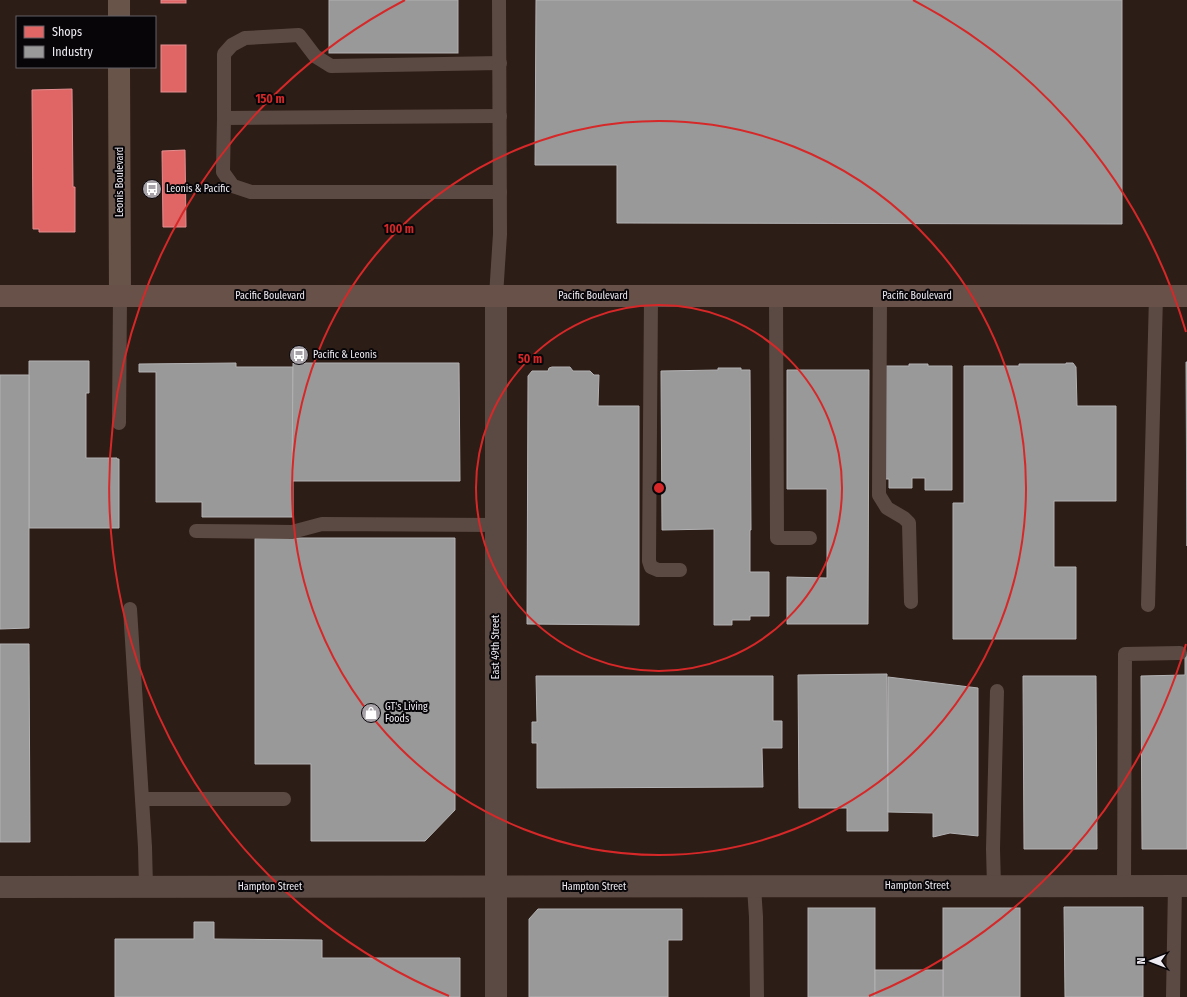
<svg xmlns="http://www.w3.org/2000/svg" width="1187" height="997" viewBox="0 0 1187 997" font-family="'Fira Sans Condensed',sans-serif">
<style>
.industrial{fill:#2c1d16;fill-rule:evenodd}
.shops{fill:#e06666;stroke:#e48e90}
.industry{fill:#999;stroke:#b3b2b4}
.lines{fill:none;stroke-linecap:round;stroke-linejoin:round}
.lane{stroke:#5b4a43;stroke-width:14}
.street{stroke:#5b4a43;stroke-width:22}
.secondary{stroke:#69544a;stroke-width:22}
.primary{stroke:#675149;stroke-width:22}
.ring{fill:none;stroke:#d62828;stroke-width:2}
.labels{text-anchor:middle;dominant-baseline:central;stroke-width:4;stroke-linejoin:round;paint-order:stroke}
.street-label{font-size:10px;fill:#efebf2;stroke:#070508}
.poi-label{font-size:10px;fill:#efebf2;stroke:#070508;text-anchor:start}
.centre{fill:#d62828;stroke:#070508;stroke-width:2}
.ring-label{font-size:12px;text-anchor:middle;font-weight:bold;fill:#d62828;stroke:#070508;stroke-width:4;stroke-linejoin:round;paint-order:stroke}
</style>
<rect width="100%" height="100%" fill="#1d1a20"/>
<path class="industrial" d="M 0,0 L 1187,0 L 1187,997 L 0,997 ZM 17,17 L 155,17 L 155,67 L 17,67 Z"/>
<g class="shops">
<rect x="161" y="0" width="25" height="3"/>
<rect x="161" y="45" width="25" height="47"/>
<polygon points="72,89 73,187 75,187 75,232 39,232 39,229 33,229 32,90"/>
<polygon points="185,150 186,227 163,227 162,151"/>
</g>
<g class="industry">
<rect x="329" y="0" width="129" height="53"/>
<polygon points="536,0 1122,0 1122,224 617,223 617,165 535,165"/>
<polygon points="29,361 89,361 89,393 86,393 86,458 117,458 117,459 119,459 119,528 29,528"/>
<polygon points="1186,362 1187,362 1187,546"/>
<polygon points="236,363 236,367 293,367 293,517 202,517 202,502 156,502 156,372 139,372 139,364"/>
<polygon points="293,363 459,363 460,481 292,481"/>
<polygon points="1066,363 1073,363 1076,367 1077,406 1116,406 1116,501 1054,501 1054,567 1076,567 1076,639 953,639 953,503 964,503 964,366 1019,366 1019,364 1066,364"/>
<polygon points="909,364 928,364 928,366 952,366 952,490 925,490 925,478 912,478 912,488 889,488 889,479 885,479 885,366 909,366"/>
<polygon points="552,367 570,367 573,371 590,371 594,375 599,375 598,406 639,406 639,625 527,624 528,376 532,371 548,371 549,368"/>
<polygon points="718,368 741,368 741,370 750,370 751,530 750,530 750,572 769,572 769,616 750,616 750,620 732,620 732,625 714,625 714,529 662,530 661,371 718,370"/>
<polygon points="787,370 869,370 868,624 787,624 787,577 827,578 827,489 787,489"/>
<polygon points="0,375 29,375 29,628 0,629"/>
<polygon points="255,538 455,538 455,810 425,841 311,841 311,764 255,764"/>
<polygon points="0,644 29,644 30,842 0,842"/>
<polygon points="1185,653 1187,653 1187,849 1142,849 1141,676 1185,675"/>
<polygon points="887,674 888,831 847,831 847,808 799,808 798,675"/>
<polygon points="536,676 773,676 773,721 782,721 782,748 762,748 763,787 537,788 537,743 532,743 532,722 537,722"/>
<polygon points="1023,676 1096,676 1097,849 1024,849"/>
<polygon points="888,677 978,688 978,836 950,833 933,837 933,813 888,812"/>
<polygon points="1064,907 1143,907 1143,997 1065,997"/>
<rect x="808" y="908" width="67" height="89"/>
<rect x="943" y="908" width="77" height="89"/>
<polygon points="538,909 682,909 682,940 668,940 668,997 529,997 529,919"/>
<polygon points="194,922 214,922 214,939 322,940 322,958 460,958 460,997 115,997 115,939 194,939"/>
<rect x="875" y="970" width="68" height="27"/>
</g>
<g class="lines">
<g class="lane">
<polyline points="500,116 224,118 223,172 233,186 251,192 500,192"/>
<polyline points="224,118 224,54 232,45 245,38 299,35 315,56 331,66 500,63"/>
<polyline points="496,296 500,234 499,0"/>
<polyline points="651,296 649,561 651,567 658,570 680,570"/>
<polyline points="776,296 777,538 810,538"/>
<polyline points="880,296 879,495 887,508 904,518 909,523 911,602"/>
<polyline points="119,423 120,296"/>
<polyline points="196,531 292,532 322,524 496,525"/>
<polyline points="1148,605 1156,296"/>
<polyline points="130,609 145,847 146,887"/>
<polyline points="142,799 284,799"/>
<polyline points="994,886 993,849 997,691"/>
<polyline points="1124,886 1125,654 1180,653"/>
<polyline points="754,887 756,917 757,997"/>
<polyline points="1173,997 1175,886"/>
</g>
<g class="street">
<polyline points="0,887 1187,886"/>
<polyline points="496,997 496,296"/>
</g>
<g class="secondary">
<polyline points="119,0 119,17"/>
<polyline points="119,67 120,296"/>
</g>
<polyline class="primary" points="0,296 1187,296"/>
</g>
<g class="ring">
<circle cx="659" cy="488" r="183"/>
<circle cx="659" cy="488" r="367"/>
<path d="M1186 644A550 550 0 0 1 869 996M449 996A550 550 0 0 1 405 0M913 0A550 550 0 0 1 1186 332"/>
</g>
<defs>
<g id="bus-disc" transform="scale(1)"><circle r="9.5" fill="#a6a2a8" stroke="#070508"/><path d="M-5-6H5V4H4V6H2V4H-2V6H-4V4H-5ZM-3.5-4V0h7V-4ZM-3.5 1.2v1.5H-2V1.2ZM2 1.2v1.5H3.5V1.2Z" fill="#fff"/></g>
<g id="shop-disc" transform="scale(1)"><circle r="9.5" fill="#a6a2a8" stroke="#070508"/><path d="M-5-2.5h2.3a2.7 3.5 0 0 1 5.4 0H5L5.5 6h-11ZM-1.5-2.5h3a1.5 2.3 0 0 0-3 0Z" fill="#fff"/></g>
</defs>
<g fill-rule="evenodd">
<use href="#bus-disc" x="152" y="189"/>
<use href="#bus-disc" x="299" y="355"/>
<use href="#shop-disc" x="371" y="713"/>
</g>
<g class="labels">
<g class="street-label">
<text transform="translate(120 182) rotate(-90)">Leonis Boulevard</text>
<text x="270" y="296">Pacific Boulevard</text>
<text x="593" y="296">Pacific Boulevard</text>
<text x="917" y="296">Pacific Boulevard</text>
<text transform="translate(496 647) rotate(-90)">East 49th Street</text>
<text x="917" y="886">Hampton Street</text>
<text x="270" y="887">Hampton Street</text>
<text x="594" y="887">Hampton Street</text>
</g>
<g class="poi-label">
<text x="166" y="189">Leonis &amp; Pacific</text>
<text x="313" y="355">Pacific &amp; Leonis</text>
<text x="385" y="707">GT's Living<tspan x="385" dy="12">Foods</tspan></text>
</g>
</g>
<circle cx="659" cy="488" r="6" class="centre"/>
<g class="ring-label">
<text x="270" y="103">150 m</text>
<text x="399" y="233">100 m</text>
<text x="530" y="363">50 m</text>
</g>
<rect x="16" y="16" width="140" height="52" fill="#070508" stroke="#646166"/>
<rect x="24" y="26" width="20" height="12" fill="#e06666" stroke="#646166"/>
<text x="52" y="36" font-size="12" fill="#efebf2">Shops</text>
<rect x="24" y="46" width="20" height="12" fill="#999999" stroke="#646166"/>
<text x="52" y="56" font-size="12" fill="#efebf2">Industry</text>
<g transform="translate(1151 961) rotate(270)" stroke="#070508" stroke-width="3" paint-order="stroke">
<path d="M0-3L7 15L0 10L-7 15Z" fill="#efebf2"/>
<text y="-6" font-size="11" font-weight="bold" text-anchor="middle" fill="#efebf2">N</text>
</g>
</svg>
